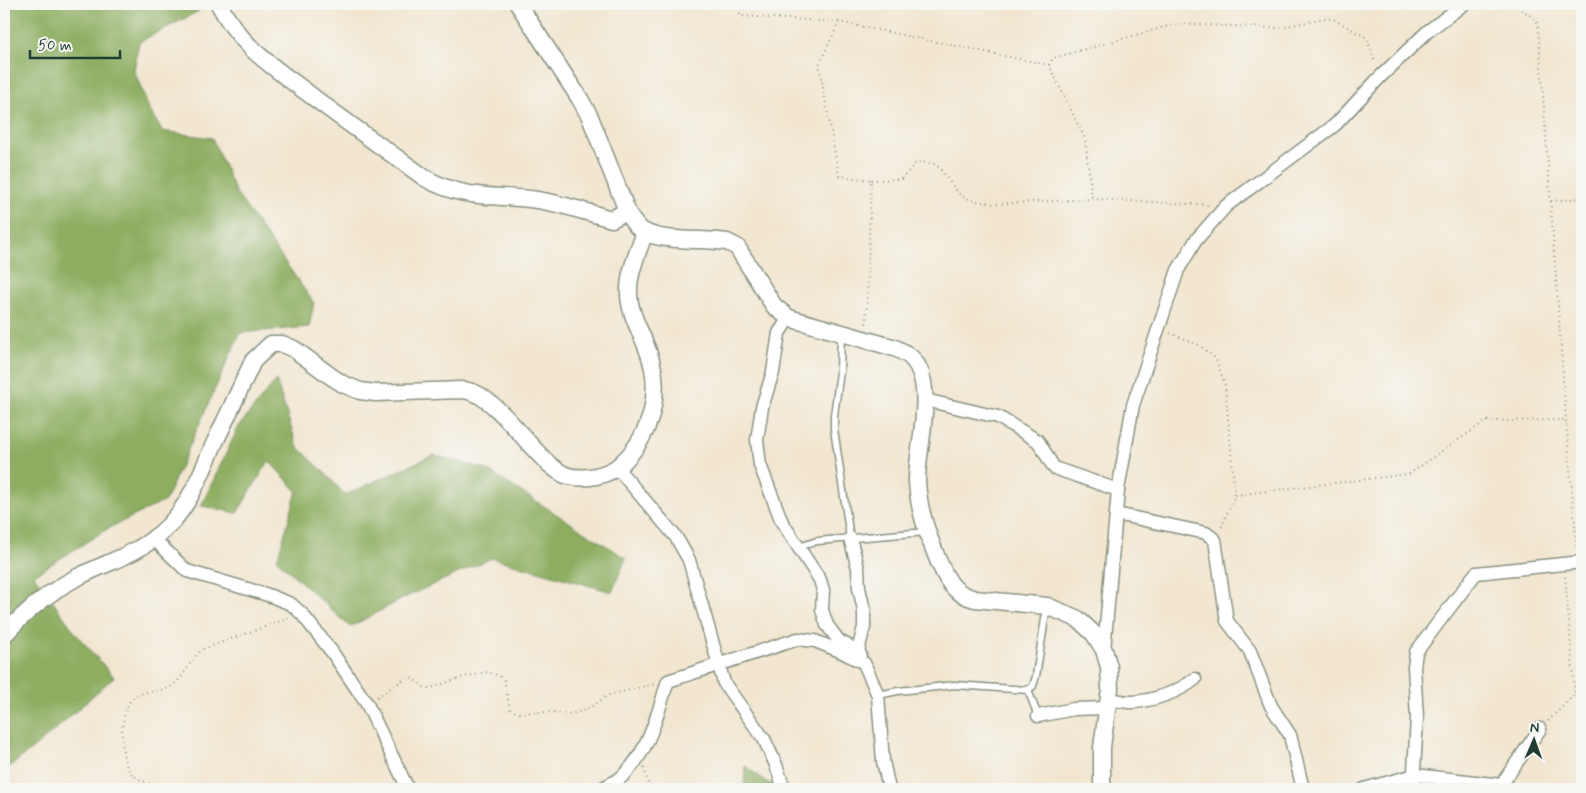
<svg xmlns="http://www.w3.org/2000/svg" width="1586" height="793" viewBox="0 0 1586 793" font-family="Mynerve,sans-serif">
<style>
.forest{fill:#8dad61;stroke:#56754a}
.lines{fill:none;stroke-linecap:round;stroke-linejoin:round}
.service-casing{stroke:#889282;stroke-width:9}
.minor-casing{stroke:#889282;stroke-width:15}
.tertiary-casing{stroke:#889282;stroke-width:19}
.path{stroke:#889282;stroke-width:2;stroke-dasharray:1 4;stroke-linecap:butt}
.service{stroke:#fff;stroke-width:6}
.minor{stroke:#fff;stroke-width:12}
.tertiary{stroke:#fff;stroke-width:16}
</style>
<rect width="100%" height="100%" fill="#f6f6f2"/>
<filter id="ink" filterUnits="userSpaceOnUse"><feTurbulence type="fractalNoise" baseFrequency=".02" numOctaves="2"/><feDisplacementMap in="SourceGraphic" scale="10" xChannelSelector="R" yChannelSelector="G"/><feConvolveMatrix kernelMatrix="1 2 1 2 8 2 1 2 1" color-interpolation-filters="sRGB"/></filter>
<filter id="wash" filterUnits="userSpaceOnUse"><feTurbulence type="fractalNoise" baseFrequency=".0096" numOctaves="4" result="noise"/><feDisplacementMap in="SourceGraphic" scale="20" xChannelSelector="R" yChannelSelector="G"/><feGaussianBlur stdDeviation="1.12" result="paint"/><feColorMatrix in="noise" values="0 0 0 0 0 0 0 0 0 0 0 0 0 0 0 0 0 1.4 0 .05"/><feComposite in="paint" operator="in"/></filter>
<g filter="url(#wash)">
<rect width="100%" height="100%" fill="#f2e6d0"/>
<g class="forest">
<path d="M 4,4 L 196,4 L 199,11 L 139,42 L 134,70 L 149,109 L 162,131 L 212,138 L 236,193 L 314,303 L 309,327 L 240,333 L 165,501 L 109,528 L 34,575 L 76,634 L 114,677 C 78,709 43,742 4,771 Z"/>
<polygon points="276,380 297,446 327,475 345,495 433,455 485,469 626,558 612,592 492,558 410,595 350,627 277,560 297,491 269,461 237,513 201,506 239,426"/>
<polygon points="745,766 768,783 794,789 744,789"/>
</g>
</g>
<g filter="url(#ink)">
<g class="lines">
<g class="service-casing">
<g id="service">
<polyline points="841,333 840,372 834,415 834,429 850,538"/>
<polyline points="799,547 817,541 926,532"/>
<polyline points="1028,690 1038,716"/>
<polyline points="878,695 898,691 955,685 1028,690 1033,686 1036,676 1047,606"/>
</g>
</g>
<g class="minor-casing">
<g id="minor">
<polyline points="789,318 779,333 773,372 762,407 757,440 760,465 782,522 820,580 823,590 822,610 827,625 839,641 858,651 860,654"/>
<polyline points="925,400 998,417 1038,441 1054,468 1118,490"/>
<polyline points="617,468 676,537 689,560 724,683 764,739 776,765 784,789"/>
<polyline points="1116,514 1206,533 1215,540 1227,621 1250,651 1271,706 1290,735 1303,789"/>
<polyline points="850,538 858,568 859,588 864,610 864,627 858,651"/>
<polyline points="154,539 187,571 268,595 291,604 302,614 332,652 367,704 408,789"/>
<polyline points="1104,650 1118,490 1133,405 1178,270 1196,240 1226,206 1335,125 1380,77 1428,31 1464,4"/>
<path d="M 1109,699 C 1116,700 1124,702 1132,702 C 1153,701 1179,692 1195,679"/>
<polyline points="1038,716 1074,709 1107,708"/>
<path d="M 601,789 C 606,786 613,783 618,780 C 649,755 656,717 668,681 L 798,639 L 815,641 L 840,651 L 864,663 L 878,695 L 883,761 L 889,789"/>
<polyline points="1364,789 1415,775 1501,785"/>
<polyline points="1413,789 1417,717 1414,667 1416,652 1476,573 1582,562"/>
<polyline points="1501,789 1501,785 1540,729"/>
</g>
</g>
<g class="tertiary-casing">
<g id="tertiary">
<path d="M 219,4 C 241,48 275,68 313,97 C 350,125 388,151 425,178 C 462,199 490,195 530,199 C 558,202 585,212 612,219 L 627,211"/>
<path d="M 518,4 L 580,99 L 590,117 L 627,211 C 630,218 634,225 641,230 C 660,242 695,239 718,241 L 727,242 L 737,247 L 774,306 L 789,318 L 895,348 C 899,350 904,352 908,355 C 939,378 917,447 917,480 C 918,508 927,533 938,560 C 947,580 952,593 975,599 L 1047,606 L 1078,619 L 1094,634 L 1104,650 L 1109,667 L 1110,689 L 1102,747 L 1102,789"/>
<path d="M 4,635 C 25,612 50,591 78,577 C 103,564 131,556 153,539 C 185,517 199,479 214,444 C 227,417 240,389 253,361 L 271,344 L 282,344 L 294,349 L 332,377 L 343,384 L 360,391 L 376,393 L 461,390 C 464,390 469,391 472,392 C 492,398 521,435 536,451 C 544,460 554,470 565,475 C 583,481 609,476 622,463 C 652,434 663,391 648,351 C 641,331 628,312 629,290 C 629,271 639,250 645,232"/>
</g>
</g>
<g class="path">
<polyline points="740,4 740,16 839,22 1049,65 1085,139 1092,199"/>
<polyline points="1513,4 1534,18 1538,24 1566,420 1577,550"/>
<polyline points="839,22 819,65 839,176 871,180 866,327"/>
<polyline points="1049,65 1053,58 1172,25 1184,24 1279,28 1325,18 1333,19 1367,38 1375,63"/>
<polyline points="871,180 901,179 917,162 936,164 960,195 971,200 995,204 1092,199 1209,205"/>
<polyline points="1551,201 1582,198"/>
<polyline points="1170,333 1199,345 1216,359 1225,385 1235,495 1221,528"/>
<polyline points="1235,495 1409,474 1486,421 1565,420"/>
<polyline points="377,697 406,678 412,678 425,688 431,688 460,678 487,672 498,675 504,680 510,709 517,713 548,712 571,714 586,710 609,695 654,684"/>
<polyline points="1548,721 1575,694 1565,575"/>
<polyline points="644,768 650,789"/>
<path d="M 184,789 C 166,786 147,786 133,775 C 118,763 119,711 132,699 C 142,689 161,693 172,686 C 184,678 189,662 199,653 C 201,650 205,648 209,647 L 289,618"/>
</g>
<use href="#service" class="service"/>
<use href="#minor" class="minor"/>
<use href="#tertiary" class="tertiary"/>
</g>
</g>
<rect width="1586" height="793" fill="none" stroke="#f6f6f2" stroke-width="20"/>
<g transform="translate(1534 740) rotate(2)" stroke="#f6f6f2" stroke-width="4" paint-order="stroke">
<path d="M0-4L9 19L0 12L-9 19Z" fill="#1f3d34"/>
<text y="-8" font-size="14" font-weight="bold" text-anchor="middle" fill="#1f3d34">N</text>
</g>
<path d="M30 50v8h90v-8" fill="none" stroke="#1f3d34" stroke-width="2.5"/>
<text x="38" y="50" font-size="15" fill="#1f3d34" stroke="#f6f6f2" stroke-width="4" paint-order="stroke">50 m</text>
</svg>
